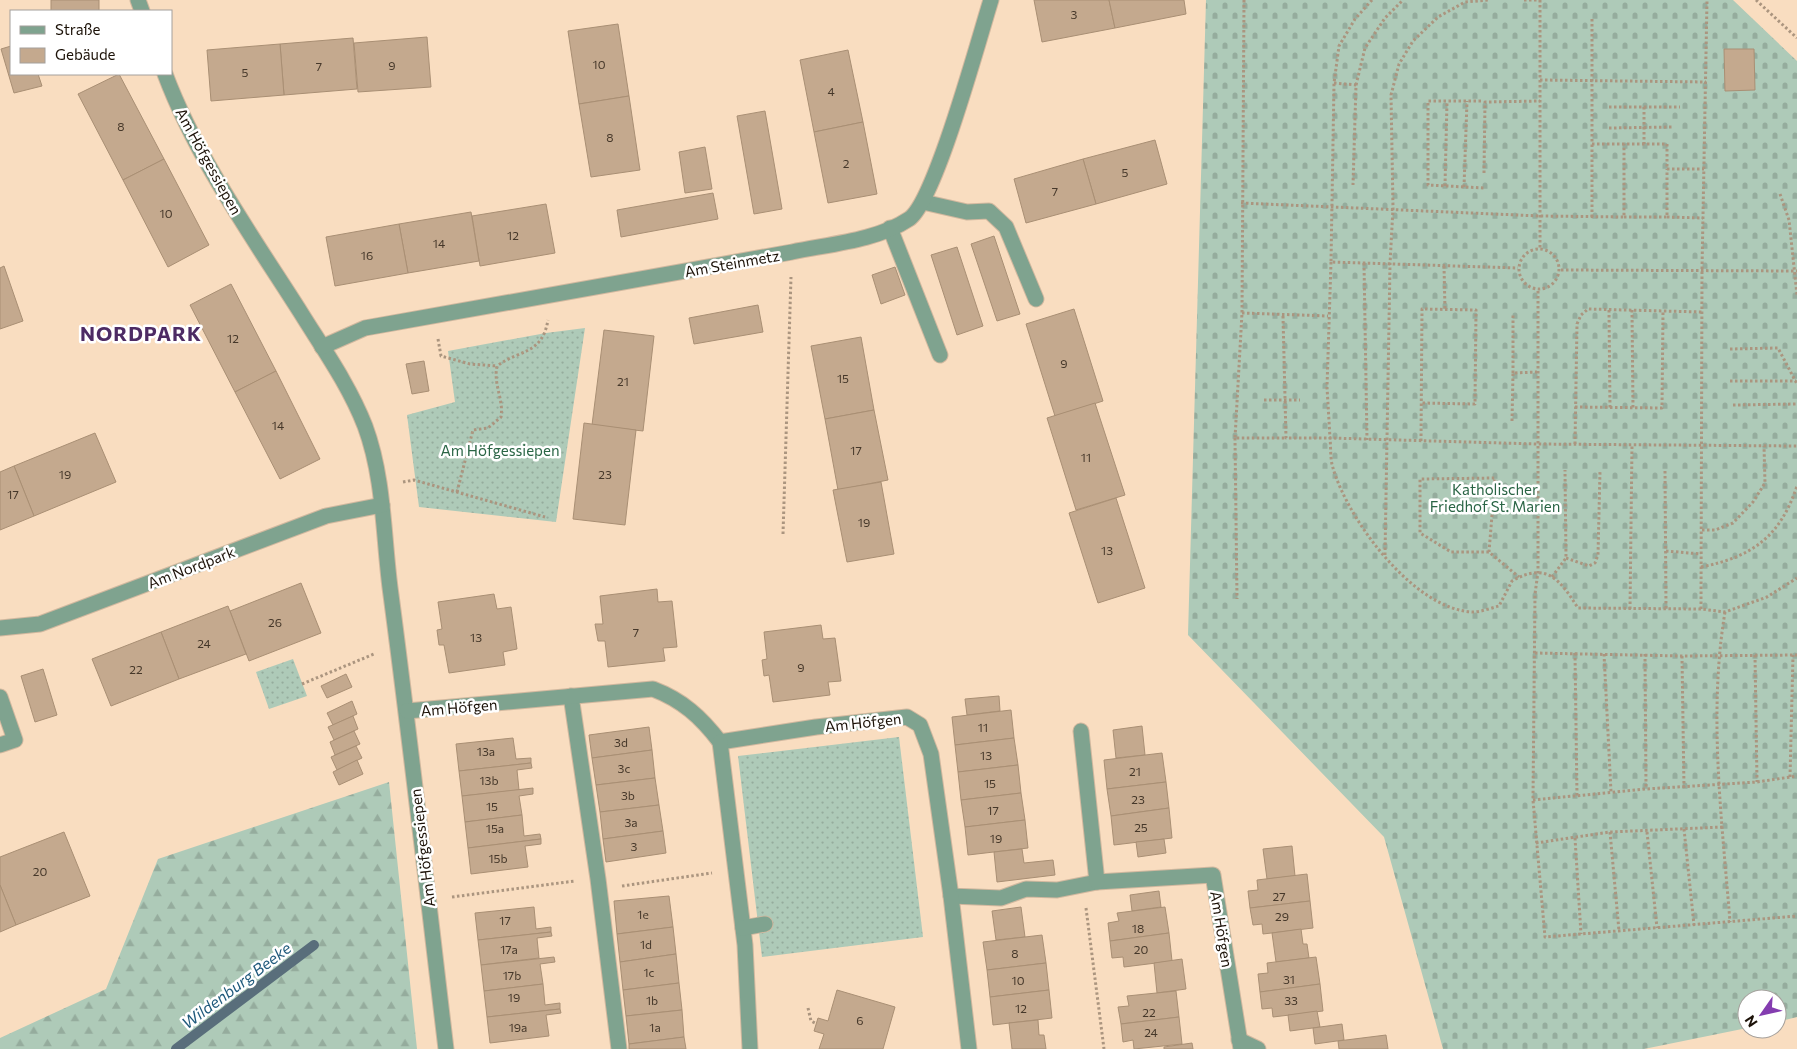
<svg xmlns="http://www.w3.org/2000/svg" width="1797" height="1049" viewBox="0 0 1797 1049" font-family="Commissioner,sans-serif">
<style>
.grass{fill:url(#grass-dots)}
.forest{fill:url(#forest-firs)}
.cemetery{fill:url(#cemetery-stones)}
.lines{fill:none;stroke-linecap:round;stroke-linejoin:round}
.stream{stroke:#596e7b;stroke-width:10}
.building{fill:#c4a98e;stroke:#a98f74}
.minor-casing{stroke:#d1b89f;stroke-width:17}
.path{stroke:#ab957f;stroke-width:3;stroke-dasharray:2.5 2.5;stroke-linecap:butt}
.minor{stroke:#7fa38f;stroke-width:15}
.labels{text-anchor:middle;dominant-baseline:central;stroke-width:5;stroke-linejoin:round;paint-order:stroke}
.number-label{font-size:12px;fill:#46382a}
.street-label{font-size:15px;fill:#1c1208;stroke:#fff}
.park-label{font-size:15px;fill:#2a6545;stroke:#fff}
.water-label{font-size:16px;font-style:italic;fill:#1f597b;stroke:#fff}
.district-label{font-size:20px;font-weight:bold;letter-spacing:1px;fill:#4d2b64;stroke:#fff}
</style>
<defs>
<pattern id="grass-dots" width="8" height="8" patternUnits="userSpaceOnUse" patternTransform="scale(1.25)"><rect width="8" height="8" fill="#aecab8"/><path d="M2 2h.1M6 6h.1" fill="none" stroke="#95ac9d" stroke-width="1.8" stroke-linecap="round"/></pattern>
<pattern id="forest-firs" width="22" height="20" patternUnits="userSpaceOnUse" patternTransform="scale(1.25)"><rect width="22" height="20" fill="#aecab8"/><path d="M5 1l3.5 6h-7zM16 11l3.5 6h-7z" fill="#95ac9d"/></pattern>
<pattern id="cemetery-stones" width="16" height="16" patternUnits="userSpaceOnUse" patternTransform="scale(1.25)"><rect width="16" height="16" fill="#aecab8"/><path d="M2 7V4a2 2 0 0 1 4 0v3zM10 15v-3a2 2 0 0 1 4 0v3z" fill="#95ac9d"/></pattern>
</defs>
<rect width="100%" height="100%" fill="#f9ddc0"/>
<g class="grass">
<polygon points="585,328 556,522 419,507 407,415 455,402 448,351 546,333"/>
<polygon points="293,659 307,696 269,709 256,672"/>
<polygon points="899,737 923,937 762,957 738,756"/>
</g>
<polygon class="forest" points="389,782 417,1049 0,1049 0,1038 106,989 158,859"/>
<polygon class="cemetery" points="1206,0 1733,0 1797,61 1797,1017 1777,1022 1777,999 1747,999 1747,1028 1644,1049 1443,1049 1384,837 1188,635"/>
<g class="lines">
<polyline class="stream" points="176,1049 314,945"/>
</g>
<g class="building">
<rect x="51" y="0" width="48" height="11"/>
<polygon points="1034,0 1109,0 1115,28 1042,42"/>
<polygon points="1109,0 1184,0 1186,14 1115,28"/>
<polygon points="618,24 629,96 579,104 568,31"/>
<polygon points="427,37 431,87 358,92 354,43"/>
<polygon points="353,38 357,89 284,95 280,44"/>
<polygon points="280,44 284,95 211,101 207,50"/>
<polygon points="11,46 11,74 38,74 42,86 14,93 1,49"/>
<polygon points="1724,49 1754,49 1755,90 1725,91"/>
<polygon points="848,50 863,122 814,132 800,60"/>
<polygon points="119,74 164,159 123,180 78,94"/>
<polygon points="629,96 640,170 591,177 579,104"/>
<polygon points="765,111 782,209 754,214 737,116"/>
<polygon points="863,122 877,194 828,203 814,132"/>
<polygon points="1155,140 1167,184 1096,204 1083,159"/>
<polygon points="705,147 712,189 685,193 679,152"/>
<polygon points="164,159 209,245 168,267 123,180"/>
<polygon points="1083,159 1096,204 1026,223 1014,179"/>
<polygon points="713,193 718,219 621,237 617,210"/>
<polygon points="546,204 555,253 480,266 472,216"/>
<polygon points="471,212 479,261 408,273 399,224"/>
<polygon points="399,224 408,273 335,286 326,237"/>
<polygon points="994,236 1020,314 997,321 971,244"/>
<polygon points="957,247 983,326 957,335 931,255"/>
<polygon points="4,266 23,321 0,329 0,268"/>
<polygon points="895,267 905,295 881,304 872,275"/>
<polygon points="231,284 276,371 235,392 190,305"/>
<polygon points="758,305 763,332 694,344 689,318"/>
<polygon points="1074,309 1103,401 1055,416 1026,324"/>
<polygon points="604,330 654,336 643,431 592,425"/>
<polygon points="861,337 874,410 825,419 811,346"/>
<polygon points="424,361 429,391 412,394 406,364"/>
<polygon points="276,371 320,459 280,479 235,392"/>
<polygon points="1095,403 1125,495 1076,510 1047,418"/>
<polygon points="874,410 888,480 838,490 825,419"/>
<polygon points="584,423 636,430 625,525 573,519"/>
<polygon points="95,433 116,482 34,516 14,466"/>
<polygon points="14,466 34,516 0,530 0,472"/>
<polygon points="881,482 894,554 847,562 833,490"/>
<polygon points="1116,498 1145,588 1098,603 1069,513"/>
<polygon points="301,583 321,633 249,661 230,611"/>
<polygon points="657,589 658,602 672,601 677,647 663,648 665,661 608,667 605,641 598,641 595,624 603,624 600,596"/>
<polygon points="494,594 497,609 511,607 517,649 503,652 505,665 449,673 444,645 439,645 437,630 442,629 438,602"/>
<polygon points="228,606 246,654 179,679 161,632"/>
<polygon points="821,625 823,639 835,638 841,681 828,682 830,695 773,702 769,675 764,676 762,660 767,659 764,632"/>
<polygon points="161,632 179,679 111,706 92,659"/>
<polygon points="43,669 57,715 35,722 21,676"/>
<polygon points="346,674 352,687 327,698 321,686"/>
<polygon points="999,696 1000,711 967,715 965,699"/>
<polygon points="352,701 357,714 333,725 327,713"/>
<polygon points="1011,710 1014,738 955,745 952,717"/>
<polygon points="353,716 358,729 334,740 328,727"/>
<polygon points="1142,726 1145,755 1116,758 1113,730"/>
<polygon points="649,727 652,750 592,758 589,735"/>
<polygon points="354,731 360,744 335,755 330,742"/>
<polygon points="513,738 516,759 531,758 531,763 459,771 456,744"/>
<polygon points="1014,738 1018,765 958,772 955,745"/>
<polygon points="356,746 362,758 337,770 331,757"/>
<polygon points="652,750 655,778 596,785 592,758"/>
<polygon points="1162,753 1166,782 1107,789 1104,760"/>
<polygon points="357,760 363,774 339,785 333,772"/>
<polygon points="531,763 532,768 517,770 519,790 462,796 459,771"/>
<polygon points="1018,765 1021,793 961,800 958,772"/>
<polygon points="655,778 659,805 600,812 596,785"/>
<polygon points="1166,782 1169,808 1111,816 1107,789"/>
<polygon points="533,788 533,794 519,796 522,815 465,822 462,796"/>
<polygon points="1021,793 1025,820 965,827 961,800"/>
<polygon points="659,805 663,831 603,839 600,812"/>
<polygon points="1169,808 1172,838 1114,845 1111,816"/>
<polygon points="522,815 524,836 540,834 541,839 468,848 465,822"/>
<polygon points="1025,820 1028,848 968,855 965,827"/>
<polygon points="663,831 666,853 606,862 603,839"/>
<polygon points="64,832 90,896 16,925 0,885 0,857"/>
<polygon points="541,839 541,844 525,846 528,867 471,874 468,848"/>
<polygon points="1164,839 1166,853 1138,857 1136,842"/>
<polygon points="1292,846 1295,876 1267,879 1263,849"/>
<polygon points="1022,849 1024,863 1053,860 1055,875 997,882 994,852"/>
<polygon points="1307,874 1310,901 1250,908 1248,891 1258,890 1257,880"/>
<polygon points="0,885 16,925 0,932"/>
<polygon points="1159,891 1161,907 1132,911 1130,895"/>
<polygon points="669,896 673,927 617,934 614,901"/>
<polygon points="1310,901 1313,928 1263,934 1262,924 1253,925 1250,908"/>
<polygon points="534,907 536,929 551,927 551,932 478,940 475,913"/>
<polygon points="1021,907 1025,937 996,940 992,911"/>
<polygon points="1165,907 1169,933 1110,941 1108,923 1119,921 1117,913"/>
<polygon points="673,927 676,954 620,962 617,934"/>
<polygon points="1301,929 1303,944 1307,944 1309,958 1276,962 1272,933"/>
<polygon points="551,932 552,936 537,938 539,958 481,965 478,940"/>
<polygon points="1169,933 1172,961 1124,967 1123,957 1112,958 1110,941"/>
<polygon points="1042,935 1046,963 987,970 983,942"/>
<polygon points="676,954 679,983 623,990 620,962"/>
<polygon points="554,957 555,962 540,964 543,984 484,991 481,965"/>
<polygon points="1316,957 1320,984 1260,992 1258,974 1268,973 1267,963"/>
<polygon points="1182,959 1186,989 1157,993 1154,963"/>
<polygon points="1046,963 1049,990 990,997 987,970"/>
<polygon points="679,983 682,1010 626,1016 623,990"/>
<polygon points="543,984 545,1005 560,1003 560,1009 487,1017 484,991"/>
<polygon points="1320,984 1323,1011 1273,1017 1272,1008 1262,1009 1260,992"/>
<polygon points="837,990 895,1007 883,1049 819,1049 824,1034 814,1031 818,1018 828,1021"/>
<polygon points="1049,990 1052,1018 993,1025 990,997"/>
<polygon points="1176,991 1179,1017 1121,1024 1118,1007 1129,1006 1127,996"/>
<polygon points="560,1009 561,1013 546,1015 549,1036 490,1043 487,1017"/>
<polygon points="682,1010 684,1037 629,1044 626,1016"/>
<polygon points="1317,1011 1320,1027 1290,1031 1288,1015"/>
<polygon points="1179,1017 1182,1044 1134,1049 1133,1040 1123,1042 1121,1024"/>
<polygon points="1038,1020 1039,1035 1044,1035 1046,1049 1012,1049 1009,1023"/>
<polygon points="1342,1024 1344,1040 1315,1044 1313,1028"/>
<polygon points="1386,1035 1388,1049 1339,1049 1338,1041"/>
<polygon points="684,1037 686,1049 629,1049 629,1044"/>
<polygon points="1192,1043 1193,1049 1164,1049 1164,1047"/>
</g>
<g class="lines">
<g class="minor-casing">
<g id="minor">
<polyline points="138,0 142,11"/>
<path d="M 165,74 C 197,159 252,236 301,313 C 324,350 349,385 365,426 C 385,480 383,539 391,595 C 411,746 428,898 446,1049"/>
<polyline points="923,202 967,212 989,211 1006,227 1036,299"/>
<polyline points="890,228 940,355"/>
<path d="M 322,347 L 365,328 L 792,252 C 830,244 876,241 909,219 C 935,202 979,38 991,0"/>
<polyline points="0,628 40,624 326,516 382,505"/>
<polyline points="571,696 598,879 619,1049"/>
<polyline points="0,697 15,740 0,745"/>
<path d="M 407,711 L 653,689 C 682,700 701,717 720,742 L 816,727 L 907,717 L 920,725 L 931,754 L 951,896 L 1001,898 L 1026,889 L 1057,890 L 1097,882 L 1213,875 L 1241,1049"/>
<polyline points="1081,731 1097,882"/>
<polyline points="720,742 745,945 750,1049"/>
<polyline points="951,896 969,1049"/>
<polyline points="743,928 765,924"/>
<polyline points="1239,1040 1258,1049"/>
</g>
</g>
<g class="path">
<polyline points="1244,0 1242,313 1235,438 1286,438"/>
<polyline points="1372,0 1355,19 1339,46 1334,83 1331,262 1518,268"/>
<polyline points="1524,0 1540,0"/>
<polyline points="1540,0 1540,248"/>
<polyline points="1756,0 1797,38"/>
<polyline points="1592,19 1592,144 1667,144 1667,169 1704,169"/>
<polyline points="1540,80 1706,82"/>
<polyline points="1334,83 1356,85 1353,185"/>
<polyline points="1356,85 1365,48 1385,18 1403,0"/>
<polyline points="1481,101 1428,101 1428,185 1484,188"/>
<polyline points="1609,107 1680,107"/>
<polyline points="1644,107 1644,144"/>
<polyline points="1609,128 1673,127"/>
<polyline points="1484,173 1485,102 1540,101"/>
<polyline points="1445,186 1447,101"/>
<polyline points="1464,187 1467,101"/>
<polyline points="1780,194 1789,220 1797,295"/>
<polyline points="1241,203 1540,216 1624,217 1624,144"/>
<polyline points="1592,217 1592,144"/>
<polyline points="1624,217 1667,217 1667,169"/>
<polyline points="1667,217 1703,218"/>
<circle cx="1539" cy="269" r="20"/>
<polyline points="1331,262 1327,387 1330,438 1536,444 1797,446"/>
<polyline points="1364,263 1367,440"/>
<polyline points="1444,266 1445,310"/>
<polyline points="1561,270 1797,271"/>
<polyline points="1538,291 1538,572 1535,594 1533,800 1545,937 1797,916"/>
<polyline points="1609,310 1610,408"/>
<polyline points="1632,310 1633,408"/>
<polyline points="1242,313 1328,316"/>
<path d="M 1283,316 L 1286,438 L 1330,438 C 1331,448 1330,459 1333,468 C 1348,520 1414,610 1473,612 C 1481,612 1491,608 1499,606 L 1512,581 C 1547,561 1560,580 1578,608 L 1701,609 L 1725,612 L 1767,597 L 1797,578"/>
<polyline points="438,339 441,356 470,364 497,366"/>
<polyline points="1730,349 1778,348 1797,384"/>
<polyline points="1513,373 1513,313"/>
<polyline points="1730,381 1796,381"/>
<polyline points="1264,400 1300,400"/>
<polyline points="1733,405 1797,404"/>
<polyline points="1575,407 1662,408 1663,311"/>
<polyline points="1512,421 1513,373 1537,372"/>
<polyline points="1235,438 1237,599"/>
<polyline points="1421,441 1422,309 1476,310 1475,404 1421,403"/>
<polyline points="1575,444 1577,324 1581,315 1588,309 1702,312"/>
<polyline points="1665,471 1666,609"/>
<polyline points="403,482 414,480 545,517"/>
<path d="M 457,492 L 473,430 L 488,428 L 501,417 C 504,400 493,384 497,366 C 520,349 542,355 548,320"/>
<polyline points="1702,530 1715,530 1733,523 1753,502 1765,483 1764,446"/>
<polyline points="783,534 791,277"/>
<polyline points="1666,551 1701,554"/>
<polyline points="1489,552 1495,478 1420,479 1420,533 1451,552 1489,552 1519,577"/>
<polyline points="1385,555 1390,264 1393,208 1391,95 1399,64 1413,41 1438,17 1465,2 1489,0"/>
<polyline points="1566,558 1589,566 1595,563 1598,555 1600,471"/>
<path d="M 1701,567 C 1752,557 1780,537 1797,486"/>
<polyline points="1552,577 1566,558 1565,470"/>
<polyline points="1630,609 1632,445"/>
<polyline points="1701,609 1702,269 1707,0"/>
<path d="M 1725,612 C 1708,714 1722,820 1730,922"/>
<polyline points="1535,653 1682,656 1797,655"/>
<polyline points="1575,653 1577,797"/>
<polyline points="1604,654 1611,792"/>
<polyline points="1645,654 1646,789"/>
<polyline points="1755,655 1757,782"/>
<polyline points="1682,656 1684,788"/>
<polyline points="302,684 374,654"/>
<polyline points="1790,777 1793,655"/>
<polyline points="1533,800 1646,789 1757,782 1797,776"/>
<polyline points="1684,829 1694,925"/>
<polyline points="1610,832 1619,931"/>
<polyline points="1647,832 1657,928"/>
<polyline points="1575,838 1581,934"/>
<polyline points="1536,843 1610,832 1723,827"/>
<polyline points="622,886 712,873"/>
<polyline points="452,897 575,881"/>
<polyline points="1086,908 1104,1049"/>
<polyline points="808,1008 811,1021 817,1024"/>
</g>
<use href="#minor" class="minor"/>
</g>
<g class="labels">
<g class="number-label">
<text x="1074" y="14">3</text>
<text x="599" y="64">10</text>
<text x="392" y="65">9</text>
<text x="319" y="66">7</text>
<text x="245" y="72">5</text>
<text x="831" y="91">4</text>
<text x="121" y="126">8</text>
<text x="610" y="137">8</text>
<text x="846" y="163">2</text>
<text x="1125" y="172">5</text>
<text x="1055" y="191">7</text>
<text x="166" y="213">10</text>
<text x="513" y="235">12</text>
<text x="439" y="243">14</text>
<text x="367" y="255">16</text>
<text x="233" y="338">12</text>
<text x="1064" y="363">9</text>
<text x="843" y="378">15</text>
<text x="623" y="381">21</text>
<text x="278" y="425">14</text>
<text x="856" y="450">17</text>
<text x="1086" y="457">11</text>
<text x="65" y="474">19</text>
<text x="605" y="474">23</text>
<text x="13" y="494">17</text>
<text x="864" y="522">19</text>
<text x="1107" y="550">13</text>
<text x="275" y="622">26</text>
<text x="636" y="632">7</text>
<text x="476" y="637">13</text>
<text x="204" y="643">24</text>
<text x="801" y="667">9</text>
<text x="136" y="669">22</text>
<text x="983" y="727">11</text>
<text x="621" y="742">3d</text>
<text x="486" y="751">13a</text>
<text x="986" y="755">13</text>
<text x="624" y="768">3c</text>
<text x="1135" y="771">21</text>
<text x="489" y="780">13b</text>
<text x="990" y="783">15</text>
<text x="628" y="795">3b</text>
<text x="1138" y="799">23</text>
<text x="492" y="806">15</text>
<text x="993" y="810">17</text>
<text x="631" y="822">3a</text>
<text x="1141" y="827">25</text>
<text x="495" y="828">15a</text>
<text x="996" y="838">19</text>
<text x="634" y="846">3</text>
<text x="498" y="858">15b</text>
<text x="40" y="871">20</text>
<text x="1279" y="896">27</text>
<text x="643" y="914">1e</text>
<text x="1282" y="916">29</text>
<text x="505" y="920">17</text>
<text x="1138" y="928">18</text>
<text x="646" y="944">1d</text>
<text x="509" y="949">17a</text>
<text x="1141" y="949">20</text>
<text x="1015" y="953">8</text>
<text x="649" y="972">1c</text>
<text x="512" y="975">17b</text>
<text x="1289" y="979">31</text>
<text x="1018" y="980">10</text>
<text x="514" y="997">19</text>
<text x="652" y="1000">1b</text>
<text x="1291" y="1000">33</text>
<text x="1021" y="1008">12</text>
<text x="1149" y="1012">22</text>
<text x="860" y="1020">6</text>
<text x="518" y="1027">19a</text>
<text x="655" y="1027">1a</text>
<text x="1151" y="1032">24</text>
</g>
<g class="street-label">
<text transform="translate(209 161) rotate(61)">Am Höfgessiepen</text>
<text transform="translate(732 263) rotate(-10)">Am Steinmetz</text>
<text transform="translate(191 567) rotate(-21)">Am Nordpark</text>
<text transform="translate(459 707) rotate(-5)">Am Höfgen</text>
<text transform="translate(863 722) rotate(-6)">Am Höfgen</text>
<text transform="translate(422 848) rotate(-97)">Am Höfgessiepen</text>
<text transform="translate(1222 929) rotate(81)">Am Höfgen</text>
</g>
<g class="park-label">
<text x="500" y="450">Am Höfgessiepen</text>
<text x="1495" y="489">Katholischer<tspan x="1495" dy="17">Friedhof St. Marien</tspan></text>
</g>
<g class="water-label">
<text transform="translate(236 985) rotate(-37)">Wildenburg Beeke</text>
</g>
<g class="district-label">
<text x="141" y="333">NORDPARK</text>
</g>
</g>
<rect x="10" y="10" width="162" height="65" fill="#ffffff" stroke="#a4a09c"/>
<rect x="20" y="26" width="25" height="8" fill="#7fa38f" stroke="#a4a09c"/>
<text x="55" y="35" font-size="15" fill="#1c1208">Straße</text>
<rect x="20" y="48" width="25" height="15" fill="#c4a98e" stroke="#a4a09c"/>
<text x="55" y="60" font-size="15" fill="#1c1208">Gebäude</text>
<g transform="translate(1762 1014) rotate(236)"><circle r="24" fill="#ffffff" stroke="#a4a09c"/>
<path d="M0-4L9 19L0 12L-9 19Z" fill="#843db0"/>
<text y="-8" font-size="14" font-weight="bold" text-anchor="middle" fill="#1c1208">N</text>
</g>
</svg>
